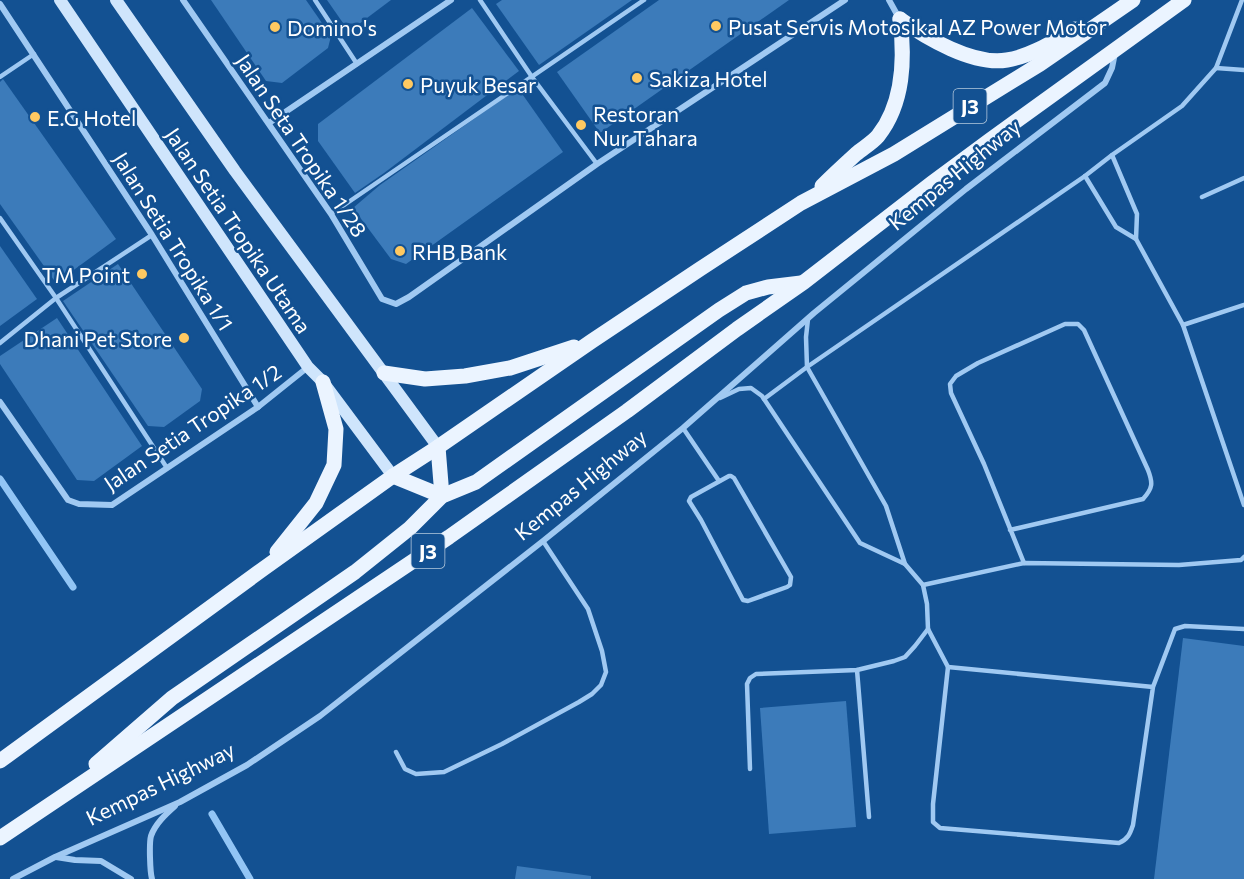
<svg xmlns="http://www.w3.org/2000/svg" width="1244" height="879" viewBox="0 0 1244 879" font-family="Commissioner,sans-serif">
<style>
.lines{fill:none;stroke-linecap:round;stroke-linejoin:round}
.stream{stroke:#92c5f5;stroke-width:7}
.building{fill:#3c7bba}
.lane{stroke:#a0c9f2;stroke-width:4.5}
.street{stroke:#a0c9f2;stroke-width:6}
.secondary{stroke:#cfe5fc;stroke-width:12}
.primary{stroke:#ebf4ff;stroke-width:15}
.poi-dot{fill:#ffc961;stroke:#135192;stroke-width:2}
.labels{text-anchor:middle;dominant-baseline:central;stroke-width:5;stroke-linejoin:round;paint-order:stroke}
.shield{fill:#135192;stroke:#b8cbde;stroke-width:1.5}
.shield-label{font-size:20px;font-weight:bold;fill:#fff}
.poi-label{font-size:21px;fill:#fff;stroke:#135192;text-anchor:start}
.street-label{font-size:21px;fill:#fff;stroke:#135192}
</style>
<rect width="100%" height="100%" fill="#135192"/>
<g class="lines">
<g class="stream">
<polyline points="0,479 73,587"/>
<polyline points="212,814 250,879"/>
</g>
</g>
<g class="building">
<polygon points="211,0 306,0 331,36 328,48 282,83 266,81"/>
<polygon points="327,0 391,0 359,24 343,23"/>
<polygon points="502,0 632,0 539,65 496,4"/>
<polygon points="659,0 789,0 600,133 557,72"/>
<polygon points="472,8 519,71 384,173 355,193 318,141 318,124"/>
<polygon points="3,79 116,239 56,283 0,204 0,82"/>
<polygon points="518,88 563,152 406,264 391,259 353,208 380,185"/>
<polygon points="0,246 37,299 0,326"/>
<polygon points="118,264 202,389 200,401 164,427 148,426 63,301"/>
<polygon points="57,318 142,446 94,481 77,480 0,364 0,356"/>
<polygon points="1183,638 1244,646 1244,879 1154,879"/>
<polygon points="846,701 856,827 769,834 760,708"/>
<polygon points="517,866 591,876 591,879 515,879"/>
</g>
<g class="lines">
<g class="lane">
<polyline points="315,0 357,64"/>
<polyline points="480,0 532,77 597,164"/>
<polyline points="1216,68 1244,70"/>
<polyline points="0,77 34,54"/>
<polyline points="1112,155 1137,214 1136,239"/>
<polyline points="1085,176 1116,227 1136,239 1183,325 1244,505"/>
<polyline points="1202,197 1244,178"/>
<polyline points="331,214 644,0"/>
<polyline points="0,218 56,298 167,468"/>
<polyline points="808,319 806,337 807,367 886,506 905,564 923,585 927,604 928,629 948,667"/>
<polyline points="1183,325 1244,305"/>
<polyline points="0,343 56,298 152,235"/>
<polyline points="720,398 739,389 751,388 762,396 860,543 905,564"/>
<polyline points="764,399 807,367 1085,176 1112,155 1182,106 1216,68 1242,0"/>
<polyline points="683,428 719,481"/>
<polygon points="729,476 731,476 734,478 791,577 790,585 787,587 748,601 743,600 701,520 689,501 691,497"/>
<path d="M 1010,530 L 1143,499 C 1153,488 1153,483 1148,470 L 1084,330 L 1078,324 L 1065,324 L 978,363 L 956,376 L 950,384 L 951,393 L 984,464 L 1024,563"/>
<polyline points="923,585 1024,563 1179,565 1241,560 1244,557"/>
<polyline points="857,670 869,817"/>
<path d="M 1153,687 L 948,667 L 933,804 L 933,822 L 940,828 L 1119,843 C 1128,839 1130,834 1133,825 L 1153,687 L 1175,629 L 1185,626 L 1244,629"/>
<polyline points="396,752 405,769 416,774 444,772 502,744 579,702 592,694 601,685 606,672 602,651 588,609 543,541"/>
<polyline points="750,769 747,684 750,678 756,674 857,670 894,661 905,657 915,646 928,629"/>
</g>
<g class="street">
<polyline points="183,0 331,214 382,299 396,304 409,297 597,164 845,0"/>
<polyline points="889,0 899,18"/>
<polyline points="0,4 152,235 258,407"/>
<polyline points="269,123 451,0"/>
<polyline points="0,402 68,500 79,504 112,505 258,407 308,367"/>
<polyline points="56,857 75,860 101,861 131,879"/>
<polyline points="13,879 55,857 180,802 247,765 320,716 543,541 683,428 814,313 966,189 1105,83 1112,68 1115,53"/>
<path d="M 152,879 C 150,872 149,843 151,836 C 155,824 166,814 175,806"/>
</g>
<g class="secondary">
<polyline points="60,0 308,367 323,382 393,476"/>
<polyline points="116,0 235,171 438,447"/>
</g>
<g class="primary">
<path d="M 900,19 C 926,38 974,66 1007,60 C 1032,56 1054,41 1075,29"/>
<path d="M 822,186 C 833,175 845,164 856,154 C 863,148 872,143 878,136 C 904,103 905,59 900,19"/>
<polyline points="384,373 425,379 465,376 510,368 574,347"/>
<polyline points="438,447 442,496"/>
<polyline points="393,476 442,496"/>
<polyline points="277,552 316,503 334,465 336,429 323,382"/>
<polyline points="0,761 263,569 393,476 438,447 592,341 700,269 801,203 894,154 1040,64 1133,0"/>
<polyline points="96,764 172,698 355,572 410,528 442,496 476,482 719,310 746,293 768,287 801,283"/>
<polyline points="0,838 449,537 627,411 737,329 804,282 932,183 990,140 1184,0"/>
</g>
</g>
<g class="poi-dot">
<circle cx="716" cy="26" r="6"/>
<circle cx="275" cy="27" r="6"/>
<circle cx="637" cy="78" r="6"/>
<circle cx="408" cy="84" r="6"/>
<circle cx="35" cy="117" r="6"/>
<circle cx="581" cy="125" r="6"/>
<circle cx="400" cy="251" r="6"/>
<circle cx="142" cy="274" r="6"/>
<circle cx="184" cy="338" r="6"/>
</g>
<g class="labels">
<g class="shield">
<rect x="953.5" y="89" width="33" height="34" rx="4.5"/>
<rect x="411.5" y="534" width="33" height="34" rx="4.5"/>
</g>
<g class="shield-label">
<text x="970" y="106">J3</text>
<text x="428" y="551">J3</text>
</g>
<g class="poi-label">
<text x="728" y="26">Pusat Servis Motosikal AZ Power Motor</text>
<text x="287" y="27">Domino's</text>
<text x="649" y="78">Sakiza Hotel</text>
<text x="420" y="84">Puyuk Besar</text>
<text x="593" y="113">Restoran<tspan x="593" dy="24">Nur Tahara</tspan></text>
<text x="47" y="117">E.G Hotel</text>
<text x="412" y="251">RHB Bank</text>
<text x="130" y="274" text-anchor="end">TM Point</text>
<text x="172" y="338" text-anchor="end">Dhani Pet Store</text>
</g>
<g class="street-label">
<text transform="translate(302 145) rotate(56)">Jalan Seta Tropika 1/28</text>
<text transform="translate(954 174) rotate(-39)">Kempas Highway</text>
<text transform="translate(239 230) rotate(56)">Jalan Setia Tropika Utama</text>
<text transform="translate(174 241) rotate(58)">Jalan Setia Tropika 1/1</text>
<text transform="translate(192 427) rotate(-34)">Jalan Setia Tropika 1/2</text>
<text transform="translate(580 484) rotate(-39)">Kempas Highway</text>
<text transform="translate(160 783) rotate(-26)">Kempas Highway</text>
</g>
</g>
</svg>
